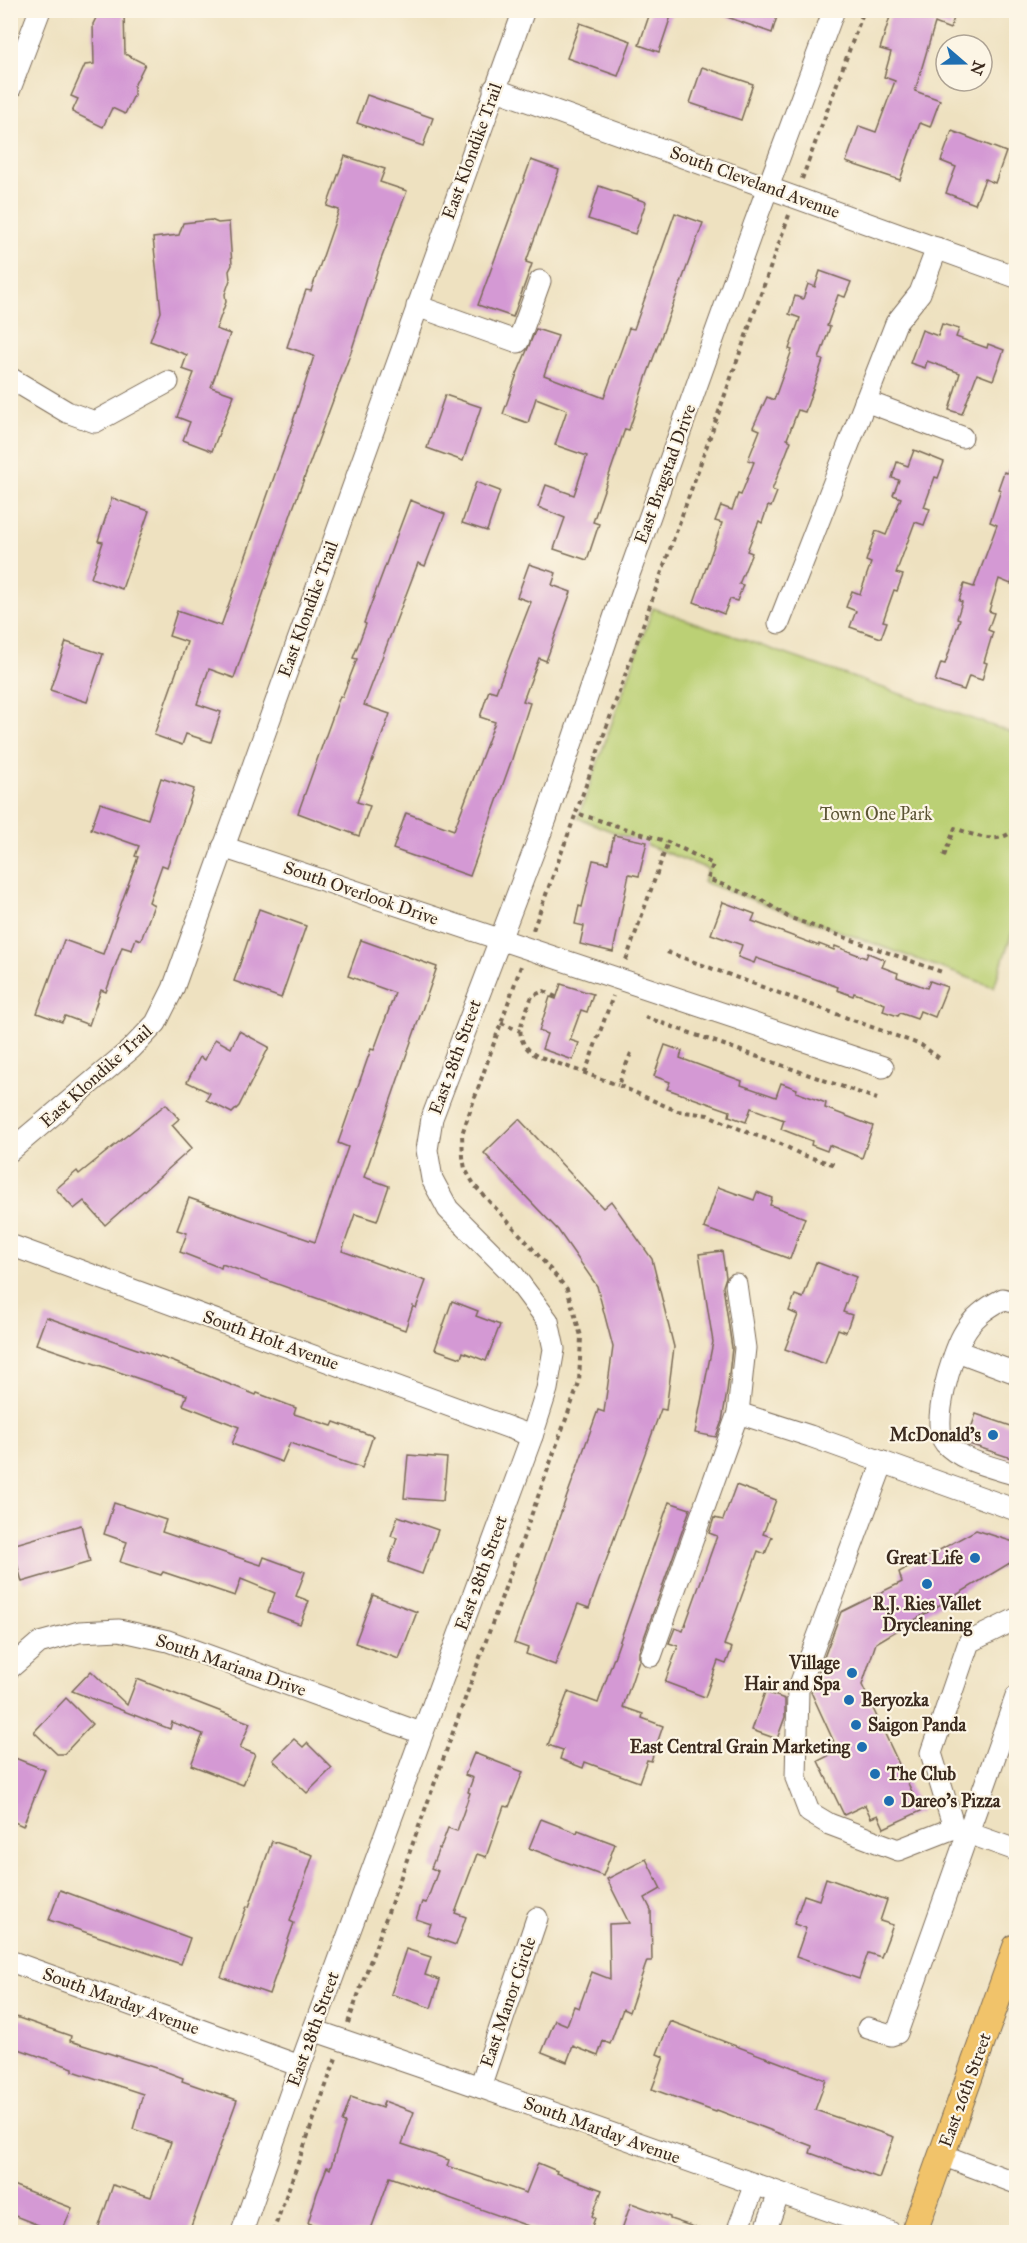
<svg xmlns="http://www.w3.org/2000/svg" width="1027" height="2243" viewBox="0 0 1027 2243" font-family="'IM FELL Great Primer',serif">
<style>
.green{fill:#bbd074;stroke:#7b7d49;stroke-width:1.5}
.building{fill:#d499d4}
.lines{fill:none;stroke-linecap:round;stroke-linejoin:round}
.minor-casing{stroke:#7a6a57;stroke-width:23}
.major-casing{stroke:#7a6a57;stroke-width:28}
.path{stroke:#7a6a57;stroke-width:4;stroke-dasharray:4.5 4.5;stroke-linecap:butt}
.minor{stroke:#fff;stroke-width:21}
.major{stroke:#f1c36a;stroke-width:26}
.poi-dot{fill:#1f6fb2;stroke:#fcf5e5;stroke-width:2}
.labels{text-anchor:middle;dominant-baseline:central;stroke-width:4.5;stroke-linejoin:round;paint-order:stroke}
.street-label{font-size:18px;fill:#3b2a1e;stroke:#fcf5e5}
.park-label{font-size:18px;fill:#5b5434;stroke:#fcf5e5}
.poi-label{font-size:18px;font-weight:bold;fill:#3b2a1e;stroke:#fcf5e5;text-anchor:end}
</style>
<rect width="100%" height="100%" fill="#fcf5e5"/>
<filter id="ink" filterUnits="userSpaceOnUse"><feTurbulence type="fractalNoise" baseFrequency=".0167" numOctaves="2"/><feDisplacementMap in="SourceGraphic" scale="12" xChannelSelector="R" yChannelSelector="G"/><feConvolveMatrix kernelMatrix="1 2 1 2 8 2 1 2 1" color-interpolation-filters="sRGB"/></filter>
<filter id="wash" filterUnits="userSpaceOnUse"><feTurbulence type="fractalNoise" baseFrequency=".008" numOctaves="4" result="noise"/><feDisplacementMap in="SourceGraphic" scale="24" xChannelSelector="R" yChannelSelector="G"/><feGaussianBlur stdDeviation="1.35" result="paint"/><feColorMatrix in="noise" values="0 0 0 0 0 0 0 0 0 0 0 0 0 0 0 0 0 1.4 0 .05"/><feComposite in="paint" operator="in"/></filter>
<g filter="url(#wash)">
<rect width="100%" height="100%" fill="#eee1c0"/>
<polygon class="green" points="653,608 1016,734 1016,921 994,987 703,882 708,869 578,818"/>
<g id="blocks">
<g class="building">
<polygon points="651,10 673,10 659,52 639,45"/>
<polygon points="717,10 779,10 772,33 716,13"/>
<polygon points="892,10 957,10 950,29 935,23 915,91 940,100 930,127 920,123 900,180 846,162 859,126 876,132 895,81 884,77 891,52 880,49"/>
<polygon points="99,12 124,12 125,54 145,64 134,86 134,95 125,114 112,108 103,127 72,112 78,99 71,96 85,65 94,64 93,24"/>
<polygon points="580,23 631,41 618,76 567,58"/>
<polygon points="702,67 753,84 741,120 690,103"/>
<polygon points="367,95 433,118 423,146 357,123"/>
<polygon points="952,131 1006,152 995,183 985,179 975,204 946,193 956,167 941,161"/>
<polygon points="345,156 385,169 380,182 407,191 380,262 351,352 292,511 234,678 209,669 197,704 221,712 211,742 186,734 182,745 154,735 187,642 169,636 177,611 221,626 294,421 293,421 314,356 287,347 306,290 311,291 339,210 327,206"/>
<polygon points="531,160 559,170 526,262 532,264 513,317 478,305"/>
<polygon points="599,186 646,202 635,234 588,219"/>
<polygon points="675,213 703,223 646,378 629,430 625,429 593,522 599,524 587,560 554,549 565,518 538,507 546,485 574,495 587,456 555,445 567,410 536,398 528,423 503,414 517,374 536,329 558,336 544,375 604,398 629,328 634,329"/>
<polygon points="211,220 218,223 229,222 232,265 229,271 230,280 225,294 226,302 216,329 230,334 211,387 234,395 212,451 183,440 190,422 177,417 194,373 182,369 187,355 150,341 161,312 153,238 179,235 183,223"/>
<polygon points="820,271 851,282 845,297 838,295 827,326 830,327 819,359 823,360 805,412 798,410 787,439 791,441 772,490 777,492 771,507 768,506 762,523 759,521 747,551 752,553 739,584 743,585 737,601 730,599 724,614 694,602 722,523 715,521 721,506 732,510 738,494 741,495 754,462 748,460 760,430 753,427 767,397 774,400 792,350 789,349 800,318 789,314 795,296 803,299 808,284 815,287"/>
<polygon points="942,324 959,329 956,337 987,348 988,344 1004,350 993,380 977,374 962,414 949,410 960,373 927,361 925,368 910,363 922,330 938,336"/>
<polygon points="445,395 481,407 463,461 427,448"/>
<polygon points="914,450 944,462 938,478 935,477 924,507 930,509 924,525 915,522 896,573 903,575 897,591 894,590 883,621 887,622 881,638 850,627 856,611 846,607 852,591 860,594 871,563 866,561 876,531 886,535 901,498 893,495 899,480 892,478 897,462 908,466"/>
<polygon points="1014,454 1017,455 1017,570 1011,584 999,579 989,611 994,613 988,630 993,632 984,662 987,663 982,680 969,676 964,690 935,681 941,663 945,664 960,619 957,618 962,602 959,601 964,584 974,587 997,525 990,522 1001,490 998,489 1004,472 1007,473"/>
<polygon points="476,482 500,491 487,531 462,523"/>
<polygon points="112,498 149,511 122,589 91,578 103,542 98,541"/>
<polygon points="410,500 445,514 425,566 418,563 364,705 390,714 357,802 370,806 359,836 298,813 340,696 342,697 357,659 353,658 366,624 364,623"/>
<polygon points="529,564 556,573 552,585 571,592 546,661 539,658 523,701 530,703 512,759 470,876 393,849 406,813 454,830 495,722 480,717 489,690 496,692 531,602 517,597"/>
<polygon points="66,642 103,654 87,702 50,690"/>
<polygon points="161,778 194,789 167,867 162,865 149,902 154,905 141,940 136,938 132,950 122,947 106,992 101,990 89,1025 65,1016 62,1022 37,1013 64,940 103,954 138,857 135,856 139,846 91,829 100,803 148,819"/>
<polygon points="614,835 647,842 639,876 629,874 613,952 580,944 584,926 575,924 579,906 582,907 593,860 608,863"/>
<polygon points="723,902 755,914 752,921 819,946 819,944 834,950 835,946 866,958 868,953 885,960 882,967 898,973 897,977 927,988 930,981 947,987 935,1017 920,1011 917,1019 900,1013 898,1016 883,1011 885,1004 854,993 853,996 837,990 838,987 756,958 754,963 738,957 742,945 711,934"/>
<polygon points="259,909 306,926 281,998 234,981"/>
<polygon points="361,940 437,967 364,1177 389,1186 377,1221 355,1214 342,1251 426,1281 416,1308 413,1306 405,1330 222,1264 221,1268 180,1252 187,1233 177,1230 189,1198 315,1242 348,1147 338,1143 371,1049 374,1050 395,993 348,976"/>
<polygon points="561,984 593,994 587,1012 581,1010 570,1040 579,1043 573,1060 542,1049 547,1034 539,1031 550,997 556,999"/>
<polygon points="239,1031 269,1047 239,1106 232,1113 206,1100 210,1093 187,1082 200,1057 205,1060 215,1039 231,1048"/>
<polygon points="665,1045 682,1051 680,1058 742,1081 741,1085 776,1097 781,1083 797,1089 796,1092 826,1103 825,1108 873,1126 862,1158 829,1145 827,1151 811,1145 812,1141 781,1129 784,1120 751,1108 746,1122 729,1116 730,1111 667,1089 670,1082 654,1076"/>
<polygon points="166,1104 179,1119 172,1125 192,1148 105,1225 84,1201 74,1209 56,1189 77,1171 79,1174"/>
<polygon points="519,1119 603,1208 611,1201 652,1259 674,1347 666,1410 661,1409 589,1608 578,1604 555,1665 526,1654 528,1648 514,1643 598,1410 604,1412 613,1347 597,1286 558,1230 484,1153"/>
<polygon points="718,1187 754,1200 757,1192 772,1198 770,1205 805,1218 790,1259 704,1228"/>
<polygon points="722,1251 726,1277 723,1286 732,1348 727,1392 722,1421 716,1437 695,1433 713,1342 699,1254"/>
<polygon points="816,1262 856,1277 843,1312 852,1315 846,1332 838,1329 825,1364 785,1349 798,1315 789,1311 795,1295 803,1298"/>
<polygon points="452,1301 478,1311 476,1316 500,1325 486,1361 463,1352 461,1358 435,1349"/>
<polygon points="46,1317 174,1362 256,1395 257,1393 296,1408 294,1414 332,1426 334,1422 373,1436 362,1468 290,1443 282,1462 232,1444 239,1427 183,1405 187,1395 36,1344"/>
<polygon points="976,1414 1017,1428 1017,1460 966,1443"/>
<polygon points="408,1455 447,1458 443,1501 404,1498"/>
<polygon points="736,1485 776,1500 763,1534 772,1537 765,1554 758,1551 724,1645 732,1648 726,1664 718,1661 705,1697 665,1682 678,1646 669,1643 675,1628 683,1631 717,1536 709,1533 714,1518 723,1520"/>
<polygon points="669,1502 690,1509 639,1652 639,1660 623,1707 643,1714 642,1718 663,1726 651,1761 647,1760 639,1782 585,1762 583,1768 560,1759 563,1750 548,1745 568,1692 598,1703"/>
<polygon points="114,1503 166,1520 162,1532 261,1565 264,1557 305,1572 296,1596 309,1601 300,1624 268,1612 275,1593 241,1579 235,1596 163,1572 161,1575 120,1562 127,1542 104,1534"/>
<polygon points="398,1516 438,1530 422,1574 389,1562 397,1538 391,1536"/>
<polygon points="81,1525 90,1562 22,1582 12,1545"/>
<polygon points="976,1530 1017,1543 1010,1563 876,1643 862,1685 921,1811 884,1828 878,1815 871,1818 865,1805 844,1815 818,1761 838,1751 811,1692 841,1612 902,1582 899,1572"/>
<polygon points="373,1595 417,1612 399,1659 355,1643"/>
<polygon points="91,1671 127,1705 137,1679 250,1723 240,1748 255,1754 243,1785 191,1765 203,1734 172,1722 170,1729 72,1691"/>
<polygon points="765,1692 785,1699 785,1717 777,1739 752,1730"/>
<polygon points="66,1698 92,1724 64,1754 57,1754 34,1732"/>
<polygon points="294,1739 303,1747 307,1743 332,1768 307,1793 273,1760"/>
<polygon points="474,1753 523,1772 509,1807 504,1806 486,1857 477,1854 455,1913 466,1917 456,1945 427,1935 431,1924 416,1919 422,1902 426,1903 438,1871 431,1868 439,1848 440,1849 448,1828 457,1831 470,1793 468,1792 473,1778 465,1775"/>
<polygon points="10,1756 45,1770 23,1826 10,1820"/>
<polygon points="541,1819 577,1833 578,1830 615,1844 603,1876 529,1848"/>
<polygon points="272,1841 313,1855 290,1921 294,1923 269,1994 221,1977 247,1906 249,1907"/>
<polygon points="646,1859 661,1889 645,1898 651,1910 652,1961 647,1961 629,2012 623,2009 610,2044 603,2041 598,2056 573,2046 567,2062 542,2052 555,2020 567,2025 574,2006 579,2008 592,1972 610,1979 609,1924 629,1923 607,1879"/>
<polygon points="826,1878 887,1900 880,1921 893,1925 881,1957 868,1953 859,1979 796,1957 806,1928 794,1924 804,1895 819,1900"/>
<polygon points="60,1890 190,1938 181,1964 49,1920"/>
<polygon points="406,1949 431,1957 425,1975 440,1980 431,2008 391,1994"/>
<polygon points="10,2015 71,2036 70,2041 159,2069 183,2078 182,2081 237,2100 189,2232 97,2232 113,2185 151,2197 171,2142 133,2129 143,2094 73,2071 73,2068 10,2046"/>
<polygon points="670,2021 826,2080 815,2110 894,2137 879,2178 810,2153 812,2146 717,2110 716,2112 652,2089 664,2057 657,2054"/>
<polygon points="351,2097 382,2108 384,2101 414,2112 402,2144 449,2160 447,2166 526,2193 538,2163 557,2171 556,2173 602,2190 592,2216 595,2218 590,2232 545,2232 390,2177 370,2232 335,2232 308,2223 317,2193 327,2167 330,2169 345,2123 342,2122"/>
<polygon points="10,2184 72,2208 62,2232 56,2232 10,2214"/>
<polygon points="631,2203 670,2217 670,2219 700,2229 699,2232 621,2232"/>
</g>
</g>
</g>
<g filter="url(#ink)">
<use href="#blocks" fill-opacity="0" stroke="#7a6a57" stroke-width="1.5"/>
<g class="lines">
<g class="minor-casing">
<g id="minor">
<polyline points="10,89 40,10"/>
<polyline points="494,89 1016,277"/>
<polyline points="417,306 518,342 540,281"/>
<polyline points="10,378 67,412 95,422 168,382"/>
<polyline points="865,401 962,437"/>
<polyline points="779,623 896,323 920,293 937,248"/>
<polyline points="223,847 883,1067"/>
<polyline points="10,1151 131,1049 156,1023 173,989 524,10"/>
<polyline points="10,1245 532,1436"/>
<polyline points="736,1284 745,1348 738,1413"/>
<path d="M 1016,1303 L 1003,1299 C 986,1308 972,1318 963,1335 C 952,1355 930,1425 945,1443 C 962,1462 994,1467 1016,1475"/>
<polyline points="957,1351 1016,1373"/>
<polyline points="883,1462 798,1690 796,1778 809,1812 829,1824 898,1850 954,1828 1016,1850"/>
<polyline points="651,1656 738,1413 810,1436 1016,1510"/>
<polyline points="10,1668 39,1643 79,1632 119,1630 168,1641 421,1733"/>
<polyline points="954,1828 931,1753 969,1642 1016,1619"/>
<polyline points="10,1961 300,2066"/>
<polyline points="868,2028 891,2035 897,2033 1016,1697"/>
<polyline points="313,2030 480,2087 890,2232"/>
<polyline points="480,2087 537,1918"/>
<polyline points="942,2155 1016,2183"/>
<polyline points="242,2232 300,2066 532,1436 547,1389 554,1349 548,1321 512,1273 448,1209 432,1179 427,1150 432,1118 546,819 621,597 754,225 834,10"/>
<polyline points="737,2232 755,2184"/>
<polyline points="765,2232 779,2193"/>
</g>
</g>
<g class="major-casing">
<polyline id="major" points="914,2232 1016,1947"/>
</g>
<g class="path">
<polyline points="802,179 864,10"/>
<polyline points="789,215 576,813 668,842 713,864 708,879 762,900 788,917 942,972"/>
<path d="M 944,856 L 955,828 C 976,836 1000,847 1016,827"/>
<polyline points="533,930 576,813"/>
<polyline points="667,952 921,1045 942,1060"/>
<polyline points="626,960 668,842"/>
<path d="M 556,997 L 544,991 L 532,996 C 523,1021 510,1037 535,1055 L 618,1085"/>
<polyline points="645,1017 877,1099"/>
<polyline points="501,1023 520,1031"/>
<polyline points="631,1053 618,1085 677,1111 708,1115 749,1133 781,1144 802,1155 836,1165"/>
<polyline points="585,1073 613,996"/>
<polyline points="348,2023 579,1383 581,1336 567,1289 526,1241 475,1186 465,1169 463,1157 462,1134 521,966"/>
<polyline points="273,2232 336,2058"/>
</g>
<use href="#minor" class="minor"/>
<use href="#major" class="major"/>
</g>
</g>
<g class="poi-dot">
<circle cx="993" cy="1435" r="6"/>
<circle cx="975" cy="1558" r="6"/>
<circle cx="927" cy="1584" r="6"/>
<circle cx="852" cy="1673" r="6"/>
<circle cx="849" cy="1700" r="6"/>
<circle cx="856" cy="1725" r="6"/>
<circle cx="862" cy="1747" r="6"/>
<circle cx="875" cy="1774" r="6"/>
<circle cx="889" cy="1801" r="6"/>
</g>
<g class="labels">
<g class="street-label">
<text transform="translate(472 151) rotate(-70)">East Klondike Trail</text>
<text transform="translate(755 182) rotate(20)">South Cleveland Avenue</text>
<text transform="translate(665 474) rotate(-70)">East Bragstad Drive</text>
<text transform="translate(308 609) rotate(-70)">East Klondike Trail</text>
<text transform="translate(361 893) rotate(19)">South Overlook Drive</text>
<text transform="translate(455 1057) rotate(-70)">East 28th Street</text>
<text transform="translate(96 1076) rotate(-42)">East Klondike Trail</text>
<text transform="translate(271 1340) rotate(20)">South Holt Avenue</text>
<text transform="translate(481 1573) rotate(-70)">East 28th Street</text>
<text transform="translate(231 1665) rotate(19)">South Mariana Drive</text>
<text transform="translate(121 2001) rotate(20)">South Marday Avenue</text>
<text transform="translate(508 2002) rotate(-71)">East Manor Circle</text>
<text transform="translate(313 2029) rotate(-70)">East 28th Street</text>
<text transform="translate(965 2090) rotate(-70)">East 26th Street</text>
<text transform="translate(602 2130) rotate(20)">South Marday Avenue</text>
</g>
<g class="park-label">
<text x="876" y="814">Town One Park</text>
</g>
<g class="poi-label">
<text x="981" y="1435">McDonald's</text>
<text x="963" y="1558">Great Life</text>
<text x="927" y="1604" text-anchor="middle">R.J. Ries Vallet<tspan x="927" dy="21">Drycleaning</tspan></text>
<text x="840" y="1663">Village<tspan x="840" dy="21">Hair and Spa</tspan></text>
<text x="861" y="1700" text-anchor="start">Beryozka</text>
<text x="868" y="1725" text-anchor="start">Saigon Panda</text>
<text x="850" y="1747">East Central Grain Marketing</text>
<text x="887" y="1774" text-anchor="start">The Club</text>
<text x="901" y="1801" text-anchor="start">Dareo's Pizza</text>
</g>
</g>
<rect width="1027" height="2243" fill="none" stroke="#fcf5e5" stroke-width="36"/>
<g transform="translate(964 63) rotate(110)"><circle r="28" fill="#fcf5e5" stroke="#afa495" stroke-width="1.5"/>
<path d="M0-4.5L10 22L0 15L-10 22Z" fill="#1f6fb2"/>
<text y="-9" font-size="16" font-weight="bold" text-anchor="middle" fill="#3b2a1e">N</text>
</g>
</svg>
